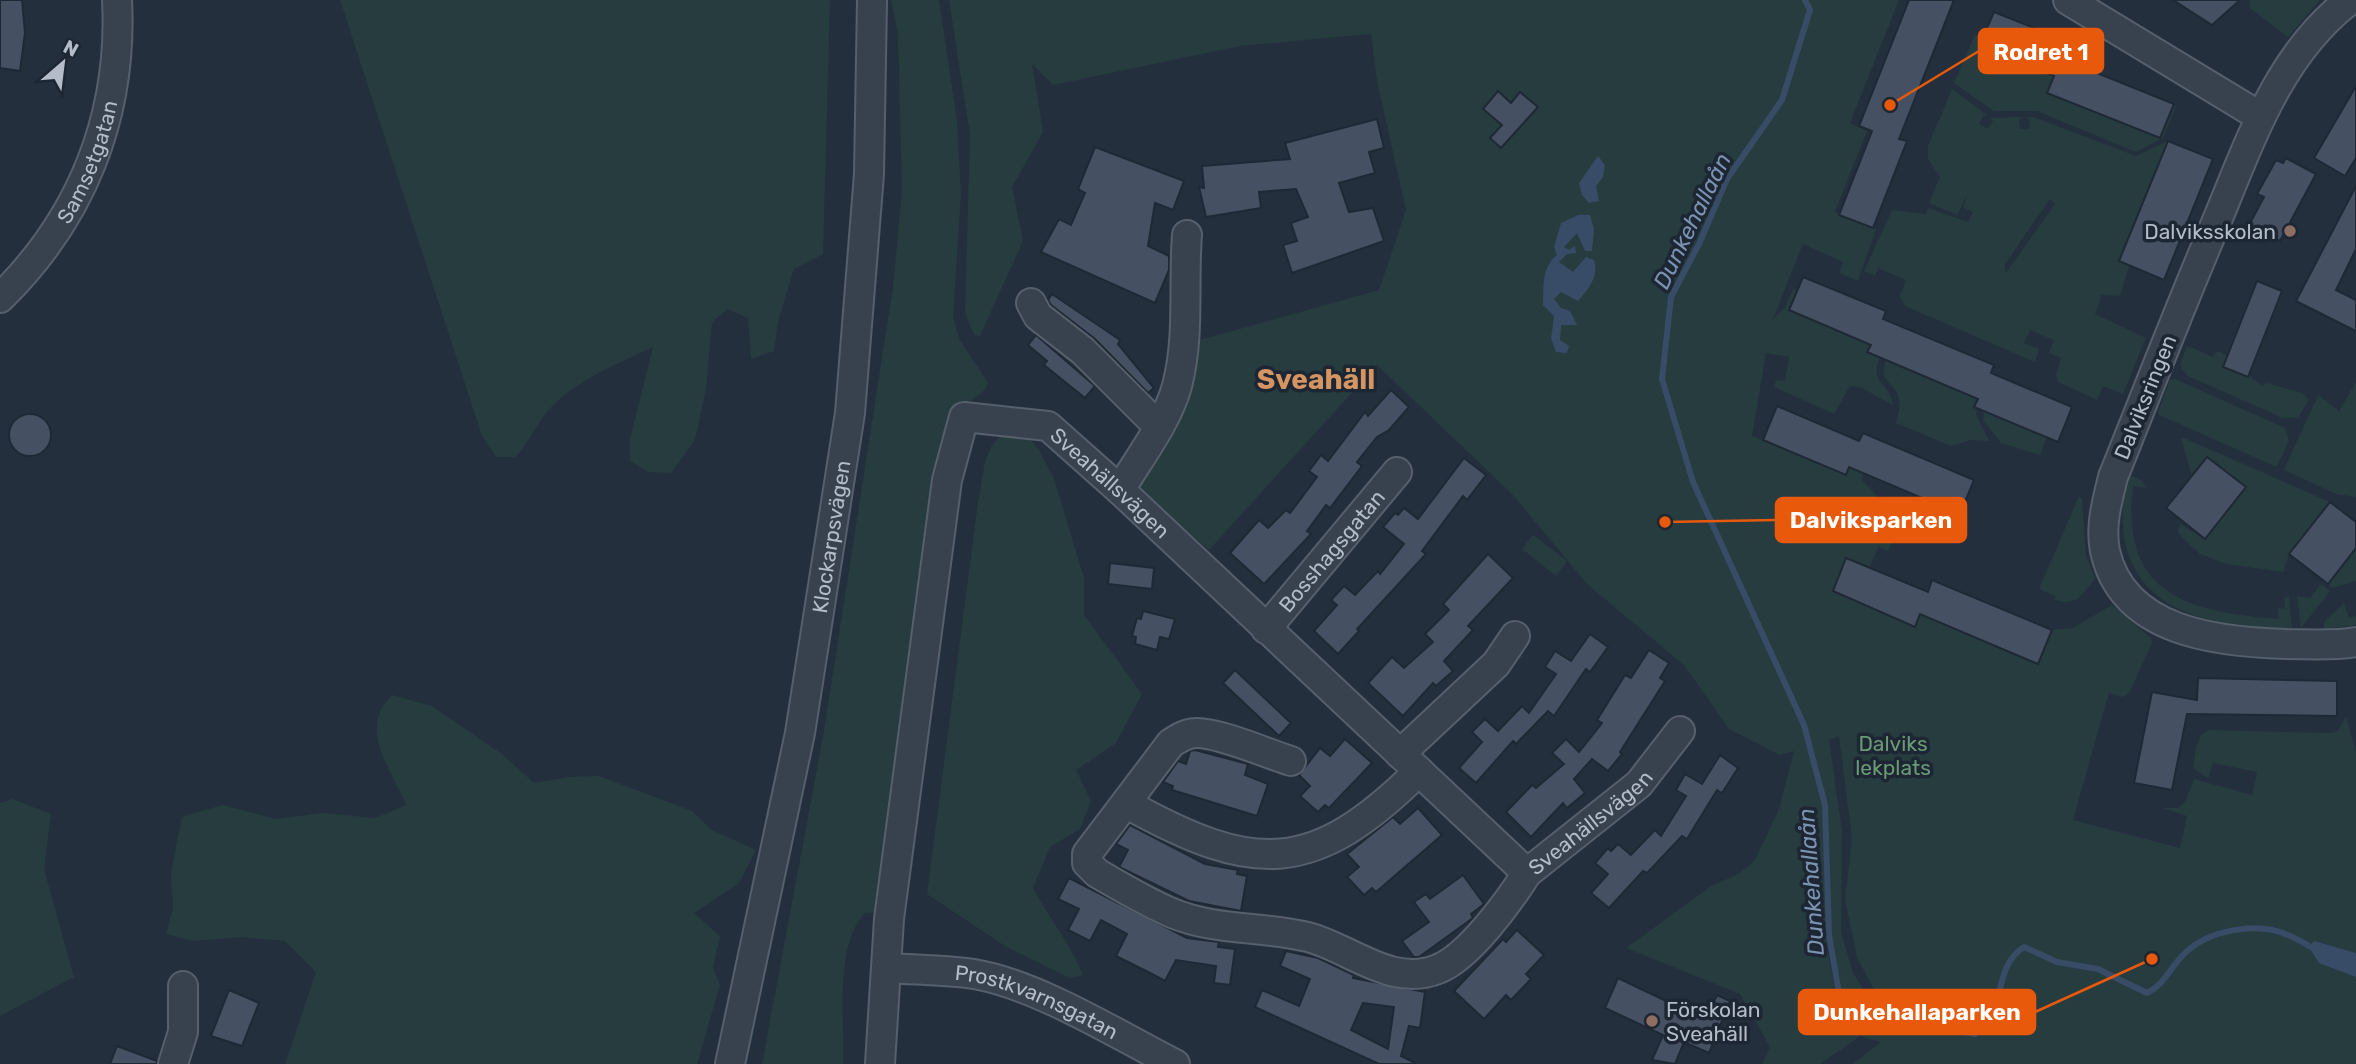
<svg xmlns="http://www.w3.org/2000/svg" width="2356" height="1064" viewBox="0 0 2356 1064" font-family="Rubik,sans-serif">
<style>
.green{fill:#263c3f;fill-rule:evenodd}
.water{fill:#394c67}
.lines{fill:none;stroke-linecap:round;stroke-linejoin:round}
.stream{stroke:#394c67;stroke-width:6}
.building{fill:#455162;stroke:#1f2835;stroke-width:2;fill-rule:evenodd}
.minor-casing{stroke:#565f6c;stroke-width:32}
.minor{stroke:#38414e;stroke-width:28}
.education-dot{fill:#8d6e63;stroke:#1d2633;stroke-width:2.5}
.labels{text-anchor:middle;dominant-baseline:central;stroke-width:7;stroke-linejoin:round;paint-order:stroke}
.street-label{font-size:21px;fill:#b4bcc9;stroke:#1d2633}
.poi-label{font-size:21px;fill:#b4bcc9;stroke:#1d2633;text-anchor:end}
.park-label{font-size:21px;fill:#6b9a76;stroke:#1d2633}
.water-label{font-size:23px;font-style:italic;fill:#7c92b1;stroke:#1d2633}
.district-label{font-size:28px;font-weight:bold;fill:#d59563;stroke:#1d2633}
.leader{fill:none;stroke:#e8590c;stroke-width:2.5}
.callout-dot{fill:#e8590c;stroke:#1d2633;stroke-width:2.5}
.callout{fill:#e8590c;stroke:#e8590c;stroke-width:2.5}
.callout-label{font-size:23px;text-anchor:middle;font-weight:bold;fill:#fff}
</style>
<rect width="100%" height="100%" fill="#242f3e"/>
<g class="green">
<path d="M 340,0 L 830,0 L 823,254 L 794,269 L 778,322 L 774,351 L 751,359 L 748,318 L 728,309 L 712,322 L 706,389 L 695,440 L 671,473 L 649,472 L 630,461 L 630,439 L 653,347 C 615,365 568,383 543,417 C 533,431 527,445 515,457 L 496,457 L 482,436 Z"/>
<path d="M 891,0 L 939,0 L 957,121 L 961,194 L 953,316 L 959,339 L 988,383 C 983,400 955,401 946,429 L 878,912 L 865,913 C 834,945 845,1021 843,1064 L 762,1064 L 824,731 L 893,287 L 902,191 L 898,34 Z"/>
<path d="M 949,0 L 1899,0 L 1850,123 L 1867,131 L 1835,212 L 1876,229 L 1858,281 L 1839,273 L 1843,262 L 1803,244 L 1773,319 L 1785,308 L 1793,289 L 1797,291 L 1789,311 L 1871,345 L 1867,352 L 1880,357 C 1869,384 1890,383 1893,405 L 1860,387 L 1850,386 L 1834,414 L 1774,387 L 1776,380 L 1785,381 L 1789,357 L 1766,353 L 1752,436 L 1846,475 L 1849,467 L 1863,473 L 1862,480 L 1901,521 L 1888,551 L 1878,547 L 1870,567 L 1846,558 L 1833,592 L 1915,626 L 1920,614 L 2038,664 L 2052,630 L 2073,628 L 2112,605 L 2151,638 L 2152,643 L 2129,693 L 2122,697 L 2109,693 L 2073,820 L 2180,848 L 2187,816 L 2163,808 L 2178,808 L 2185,802 L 2194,779 L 2252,795 L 2257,772 L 2213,763 L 2208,778 L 2193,768 L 2196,747 L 2201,735 L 2208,730 L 2330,733 L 2338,731 L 2346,716 L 2356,752 L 2356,1064 L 1853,1064 L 1881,1042 L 1860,1036 L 1820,1064 L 1762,1064 L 1770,1047 L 1740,994 L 1626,948 L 1710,887 L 1740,873 L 1755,860 L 1779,809 L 1794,751 L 1780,755 L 1729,729 L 1684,665 L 1588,585 L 1512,494 L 1377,365 L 1209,550 L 1141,491 L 1140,482 C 1176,432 1195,402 1200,340 L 1379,290 L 1406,210 L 1377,81 L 1371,34 L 1240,46 L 1053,85 L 1032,64 L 1043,132 L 1012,187 L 1023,241 L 980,336 L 974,335 L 965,313 L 970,135 ZM 1839,736 L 1852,839 L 1845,899 L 1857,958 L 1875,991 L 1903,1010 L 1885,1023 L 1858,1018 L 1842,1009 L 1835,990 L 1827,947 L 1824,853 L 1827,850 L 1831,959 L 1840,997 L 1855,1005 L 1889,1013 L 1894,1008 L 1866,993 L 1853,973 L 1841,932 L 1842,831 L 1829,740 Z"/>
<polygon points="2249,0 2320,0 2288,37 2250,8"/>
<polygon points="1975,35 1983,38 1980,47 2054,76 2047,93 2159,138 2174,104 2176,106 2163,138 2136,152 2037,111 1994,111 1954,83"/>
<path d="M 1952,89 L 1987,115 L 1983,116 L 1979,124 L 1988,129 L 1993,121 L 1991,118 L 2022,117 L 2019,120 L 2020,129 L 2030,129 L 2029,119 L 2025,117 L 2033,117 L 2136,156 L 2168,141 L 2119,261 L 2129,266 L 2120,296 L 2102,295 L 2095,314 L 2146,338 L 2123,394 L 2103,386 L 2097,400 L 2058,382 L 2056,375 L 2061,358 L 2049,353 L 2054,340 L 2030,330 L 2024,343 L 2039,349 L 2035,362 L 1905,306 L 1900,296 L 1906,280 L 1878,268 L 1875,276 L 1864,271 L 1892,210 L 1926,214 L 1928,208 L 1968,222 L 1973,212 L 1963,207 L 1968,193 L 1957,215 L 1929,203 L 1940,177 L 1928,159 L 1928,146 ZM 2050,199 L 2055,204 L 2005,274 L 2005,264 Z"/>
<path d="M 2187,346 L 2213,357 L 2217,351 C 2235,357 2245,375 2262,385 L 2267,383 L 2302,393 L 2309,400 L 2298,417 L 2283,418 L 2188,376 L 2180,366 Z"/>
<path d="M 1886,360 L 1978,399 L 1976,415 L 1989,441 L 1971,440 L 1951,446 L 1896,423 C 1911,379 1874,389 1886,360 Z"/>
<polygon points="2175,379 2285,428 2289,440 2277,467 2159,415 2158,412 2170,380"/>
<polygon points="2356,382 2356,497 2336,494 2284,470 2318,395 2339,411"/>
<polygon points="1984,411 2047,437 2040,455 2001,443 1983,420"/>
<path d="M 1023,430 L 1039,450 L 1054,479 L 1084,578 L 1084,615 L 1142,694 L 1116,743 L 1076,770 L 1091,801 L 1080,829 L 1050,847 L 1033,888 C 1049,918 1070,943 1083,975 L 1070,978 L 1005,946 L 927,894 L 978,502 C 986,467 981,433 1023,430 Z"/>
<polygon points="2184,438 2330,502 2289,554 2283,572 2226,564 2200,554 2178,533 2180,524 2205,539 2246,487 2207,457 2192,476 2181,439"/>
<path d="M 2132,476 L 2142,481 L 2146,488 L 2133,486 C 2120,594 2188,612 2278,619 L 2278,608 L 2285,609 L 2284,598 L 2289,597 L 2292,629 C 2191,629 2104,601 2126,480 Z"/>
<polygon points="2079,496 2082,499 2086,555 2095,579 2078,599 2066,602 2054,600 2055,596 2039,589"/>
<polygon points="1533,535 1567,561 1556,576 1522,549"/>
<polygon points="2356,550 2356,581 2333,588 2328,584 2350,551 2353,553"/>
<polygon points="2321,584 2330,591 2301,628 2297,596 2310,598"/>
<polygon points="2344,603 2349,617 2356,616 2356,625 2324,629 2324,622"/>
<path d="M 392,695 L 432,706 L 503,755 L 534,783 L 569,777 L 599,776 L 692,811 L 712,830 L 756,850 L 739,883 L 694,913 L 720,936 L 713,967 L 720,985 L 697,1064 L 285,1064 L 316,972 L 285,941 L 241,937 L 194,941 L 166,934 L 173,908 L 171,872 L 182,817 L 222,805 L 276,819 L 321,813 L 376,818 L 406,805 C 391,768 357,729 392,695 Z"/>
<polygon points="12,799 51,814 44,869 74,977 0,1016 0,803"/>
</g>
<g class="water">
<polygon points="1598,156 1605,165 1603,177 1596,186 1599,201 1589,203 1582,195 1579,183"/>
<path d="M 1578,215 L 1590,215 L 1594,229 L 1592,251 L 1585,251 L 1577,233 L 1564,247 L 1569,250 L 1575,246 L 1576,253 L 1567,254 L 1559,262 L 1573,272 L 1586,257 L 1594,260 C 1599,277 1589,288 1578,301 L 1561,292 L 1554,299 L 1561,308 L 1570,311 L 1577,325 L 1561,325 L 1560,340 L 1569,346 L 1567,353 L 1556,352 L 1551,339 L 1554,316 L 1543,305 C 1544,286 1541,268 1557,255 L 1554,247 L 1561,223 Z"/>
<polygon points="2314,941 2356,953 2356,977 2319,963 2309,947"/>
</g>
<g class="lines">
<path class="stream" d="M 1805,0 L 1810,10 L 1782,100 L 1727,179 L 1699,244 L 1671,297 L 1662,379 L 1693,482 L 1804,725 L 1825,805 L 1829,935 L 1840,999 L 1864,1013 L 1975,1034 C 2009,1010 1991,968 2024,947 L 2057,962 L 2098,969 L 2147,993 C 2164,985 2170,968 2183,955 C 2207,930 2256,921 2288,935 C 2298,939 2307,945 2317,950"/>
</g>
<g class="building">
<polygon points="0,0 22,0 25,33 20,71 0,68"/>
<polygon points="1909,0 1954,0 1899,139 1907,141 1873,228 1839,215 1872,131 1859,126"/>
<polygon points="2173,0 2240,0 2212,25"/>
<polygon points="1994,12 2069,42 2062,59 2174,104 2160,138 2047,93 2054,76 1979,46"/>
<polygon points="2356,86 2356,158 2345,176 2314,158"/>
<polygon points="1498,91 1511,103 1520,92 1538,107 1501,148 1490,138 1502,125 1483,109"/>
<polygon points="1377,119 1384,148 1369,152 1375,173 1339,183 1349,212 1373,208 1384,241 1292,273 1283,245 1297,241 1291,223 1308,217 1296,189 1259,192 1261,208 1206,217 1199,187 1204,188 1202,166 1290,159 1285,143"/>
<polygon points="2168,141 2213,159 2164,280 2119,261"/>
<polygon points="1095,147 1184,181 1173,210 1155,203 1148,246 1169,256 1169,270 1155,303 1041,252 1059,219 1071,225 1085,193 1078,189"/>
<polygon points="2286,158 2316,174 2280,241 2249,225 2264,197 2257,194 2276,160 2283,163"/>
<polygon points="2356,186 2356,249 2336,290 2356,300 2356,331 2296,301"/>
<polygon points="1803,277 1886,311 1883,319 1994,365 1991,373 2072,407 2058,442 1974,407 1978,399 1867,352 1871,345 1789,310"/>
<polygon points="2257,281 2282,291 2248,377 2223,367"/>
<polygon points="1052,294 1120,340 1118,344 1154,388 1148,393 1095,339 1051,305 1048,300"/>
<polygon points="1036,335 1095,386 1085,398 1044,365 1047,361 1028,345"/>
<polygon points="1391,390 1409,407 1389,430 1377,437 1357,462 1362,466 1330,508 1326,505 1307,531 1311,534 1264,584 1230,553 1259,520 1268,528 1286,510 1290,513 1317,477 1309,471 1321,455 1328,461 1365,412 1368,416"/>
<polygon points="1777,406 1859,441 1863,433 1974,480 1960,514 1849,467 1846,475 1763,440"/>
<circle cx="30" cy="435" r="21"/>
<polygon points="2207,457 2246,487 2205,539 2166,508"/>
<polygon points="1464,458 1486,475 1467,500 1463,496 1422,551 1426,554 1357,629 1359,631 1338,654 1314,631 1337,605 1331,600 1344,586 1355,595 1378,571 1380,574 1404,544 1383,527 1395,513 1398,515 1404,508 1418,519"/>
<polygon points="2330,502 2356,522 2356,548 2328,584 2289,554"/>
<polygon points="1488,554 1513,578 1468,626 1473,630 1444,661 1453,671 1436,686 1433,683 1403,716 1368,683 1392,657 1404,668 1433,642 1425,634 1449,610 1443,604"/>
<polygon points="1846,558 1928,592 1932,580 2052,630 2038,664 1920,614 1915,627 1833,591"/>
<polygon points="1110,563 1154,568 1152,589 1108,584"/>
<polygon points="1143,611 1175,619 1169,639 1160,637 1157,650 1135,644 1136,637 1132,636 1137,618 1141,619"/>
<polygon points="1590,634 1608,647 1590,672 1586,669 1554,716 1548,711 1516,744 1513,741 1476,783 1459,768 1482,742 1472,732 1485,719 1498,731 1522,706 1529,713 1556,674 1545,667 1555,651 1571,661"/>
<polygon points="1649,650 1669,663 1660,678 1665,681 1620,752 1622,754 1608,771 1592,759 1574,779 1585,793 1567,808 1563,803 1531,837 1506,812 1532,785 1536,788 1564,764 1552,753 1566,739 1579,752 1602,723 1597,720 1625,675 1631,678"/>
<polygon points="1235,670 1291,723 1279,736 1223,683"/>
<polygon points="2198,678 2337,681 2337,716 2187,714 2172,790 2134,783 2152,692 2197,700"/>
<polygon points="1345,739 1372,763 1329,808 1325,805 1318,812 1300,796 1310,786 1299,775 1320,748 1330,756"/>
<polygon points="1195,750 1248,764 1245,775 1268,784 1257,816 1172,790 1173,786 1163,782 1178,761 1186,764 1190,751"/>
<polygon points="1720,755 1738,768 1722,793 1717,790 1687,839 1682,836 1647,873 1643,871 1609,908 1591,893 1608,874 1595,863 1608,848 1611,851 1618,844 1631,855 1655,830 1661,836 1686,796 1676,790 1685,774 1702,784"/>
<polygon points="1418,808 1442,835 1376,892 1372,888 1364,895 1347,877 1359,867 1347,854 1393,817 1400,824"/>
<polygon points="1130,825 1205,864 1238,870 1237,874 1247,876 1241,911 1189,901 1119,867 1128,850 1116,844"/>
<polygon points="1463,875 1484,904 1471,914 1473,918 1419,957 1414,957 1402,941 1429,922 1414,902 1426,894 1430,899"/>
<polygon points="1069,878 1187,938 1219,942 1218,947 1235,949 1230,985 1214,983 1216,966 1176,960 1165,981 1152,974 1116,956 1127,934 1101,920 1090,941 1068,930 1079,909 1058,899"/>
<polygon points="1517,930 1544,955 1526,974 1531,979 1511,1000 1506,995 1484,1019 1454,991 1503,939 1506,942"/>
<path d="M 1286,951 L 1318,958 L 1354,975 L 1353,978 L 1425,992 L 1420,1028 L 1409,1026 L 1401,1056 L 1417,1064 L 1379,1064 L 1255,1007 L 1262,990 L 1299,1006 L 1310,979 L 1280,966 ZM 1363,1003 L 1394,1007 L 1388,1049 L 1351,1030 Z"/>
<polygon points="1618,978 1685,1010 1686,1007 1707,1016 1717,995 1730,1001 1709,1053 1684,1042 1675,1064 1652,1060 1663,1035 1605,1008"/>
<polygon points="229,990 259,1003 242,1046 211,1036"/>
<polygon points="117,1046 157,1061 157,1064 110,1064"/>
</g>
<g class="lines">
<g class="minor-casing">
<g id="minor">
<polyline points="2068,0 2261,117"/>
<path d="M 2350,0 C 2276,56 2248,148 2213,230 C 2178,312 2146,395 2113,477 C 2107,502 2100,526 2105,551 C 2123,633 2219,642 2286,644 C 2309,644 2333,646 2356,642"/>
<path id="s1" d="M 0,298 C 82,218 123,115 117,0"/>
<polyline points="1031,303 1038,316 1083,351 1158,426"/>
<path d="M 1120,490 C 1139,458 1167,422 1177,386 C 1190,336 1183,285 1187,235"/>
<path id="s2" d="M 1266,629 L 1397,472"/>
<polyline points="1400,754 1496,664 1515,636"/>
<path d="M 1291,761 C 1268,754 1218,732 1196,733 C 1187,733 1179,738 1171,743 L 1087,854 L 1087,863 L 1097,873 C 1121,887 1146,902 1172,913 C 1215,931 1263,926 1308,937 C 1350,948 1392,988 1438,969 C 1469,957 1510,900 1527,873"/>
<path d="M 1127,804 C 1255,875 1313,876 1419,771"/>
<path id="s3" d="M 888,968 C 916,970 946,970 974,974 C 1038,985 1116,1034 1175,1064"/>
<polyline points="173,1064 183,1032 183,986"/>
<path id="s4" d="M 730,1064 L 800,733 L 850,413 L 869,174 L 872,0"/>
<path id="s5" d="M 880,1064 L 889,919 L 947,480 L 964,417 L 1048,426 L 1120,490 L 1527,873 L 1639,784 L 1680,731"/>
</g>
</g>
<use href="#minor" class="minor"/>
</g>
<g class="education-dot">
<circle cx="2290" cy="231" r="7"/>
<circle cx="1652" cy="1021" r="7"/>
</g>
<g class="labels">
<g class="street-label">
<text stroke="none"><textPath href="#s1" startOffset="164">Samsetgatan</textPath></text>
<text transform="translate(2145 397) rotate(-68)">Dalviksringen</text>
<text stroke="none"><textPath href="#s5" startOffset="822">Sveahällsvägen</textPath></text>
<text stroke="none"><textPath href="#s4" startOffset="537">Klockarpsvägen</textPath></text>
<text stroke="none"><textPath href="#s2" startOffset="102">Bosshagsgatan</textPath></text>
<text stroke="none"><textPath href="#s5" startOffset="1474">Sveahällsvägen</textPath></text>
<text stroke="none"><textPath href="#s3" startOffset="154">Prostkvarnsgatan</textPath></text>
</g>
<g class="poi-label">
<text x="2276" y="231">Dalviksskolan</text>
<text x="1666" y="1009" text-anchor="start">Förskolan<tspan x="1666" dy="24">Sveahäll</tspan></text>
</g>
<g class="park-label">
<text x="1893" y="743">Dalviks<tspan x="1893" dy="24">lekplats</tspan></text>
</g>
<g class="water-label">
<text transform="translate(1692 221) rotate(-64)">Dunkehallaån</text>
<text transform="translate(1811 882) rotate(-94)">Dunkehallaån</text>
</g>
<g class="district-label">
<text x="1316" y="379">Sveahäll</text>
</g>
</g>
<path class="leader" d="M1890 105L1979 51M1665 522L1776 520M2152 959L2035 1012"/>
<g class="callout-dot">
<circle cx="1890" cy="105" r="7"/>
<circle cx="1665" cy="522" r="7"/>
<circle cx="2152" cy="959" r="7"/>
</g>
<g class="callout">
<rect x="1979" y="29" width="124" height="44" rx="7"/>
<rect x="1776" y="498" width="190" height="44" rx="7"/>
<rect x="1799" y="990" width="236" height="44" rx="7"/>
</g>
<g class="callout-label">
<text x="2041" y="60">Rodret 1</text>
<text x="1871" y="528">Dalviksparken</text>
<text x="1917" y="1020">Dunkehallaparken</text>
</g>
<g transform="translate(63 63) rotate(28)" stroke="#1d2633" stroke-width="5" paint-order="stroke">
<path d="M0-5L12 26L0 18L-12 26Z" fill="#b4bcc9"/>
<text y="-10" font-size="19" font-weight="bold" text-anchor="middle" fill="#b4bcc9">N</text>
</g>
</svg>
